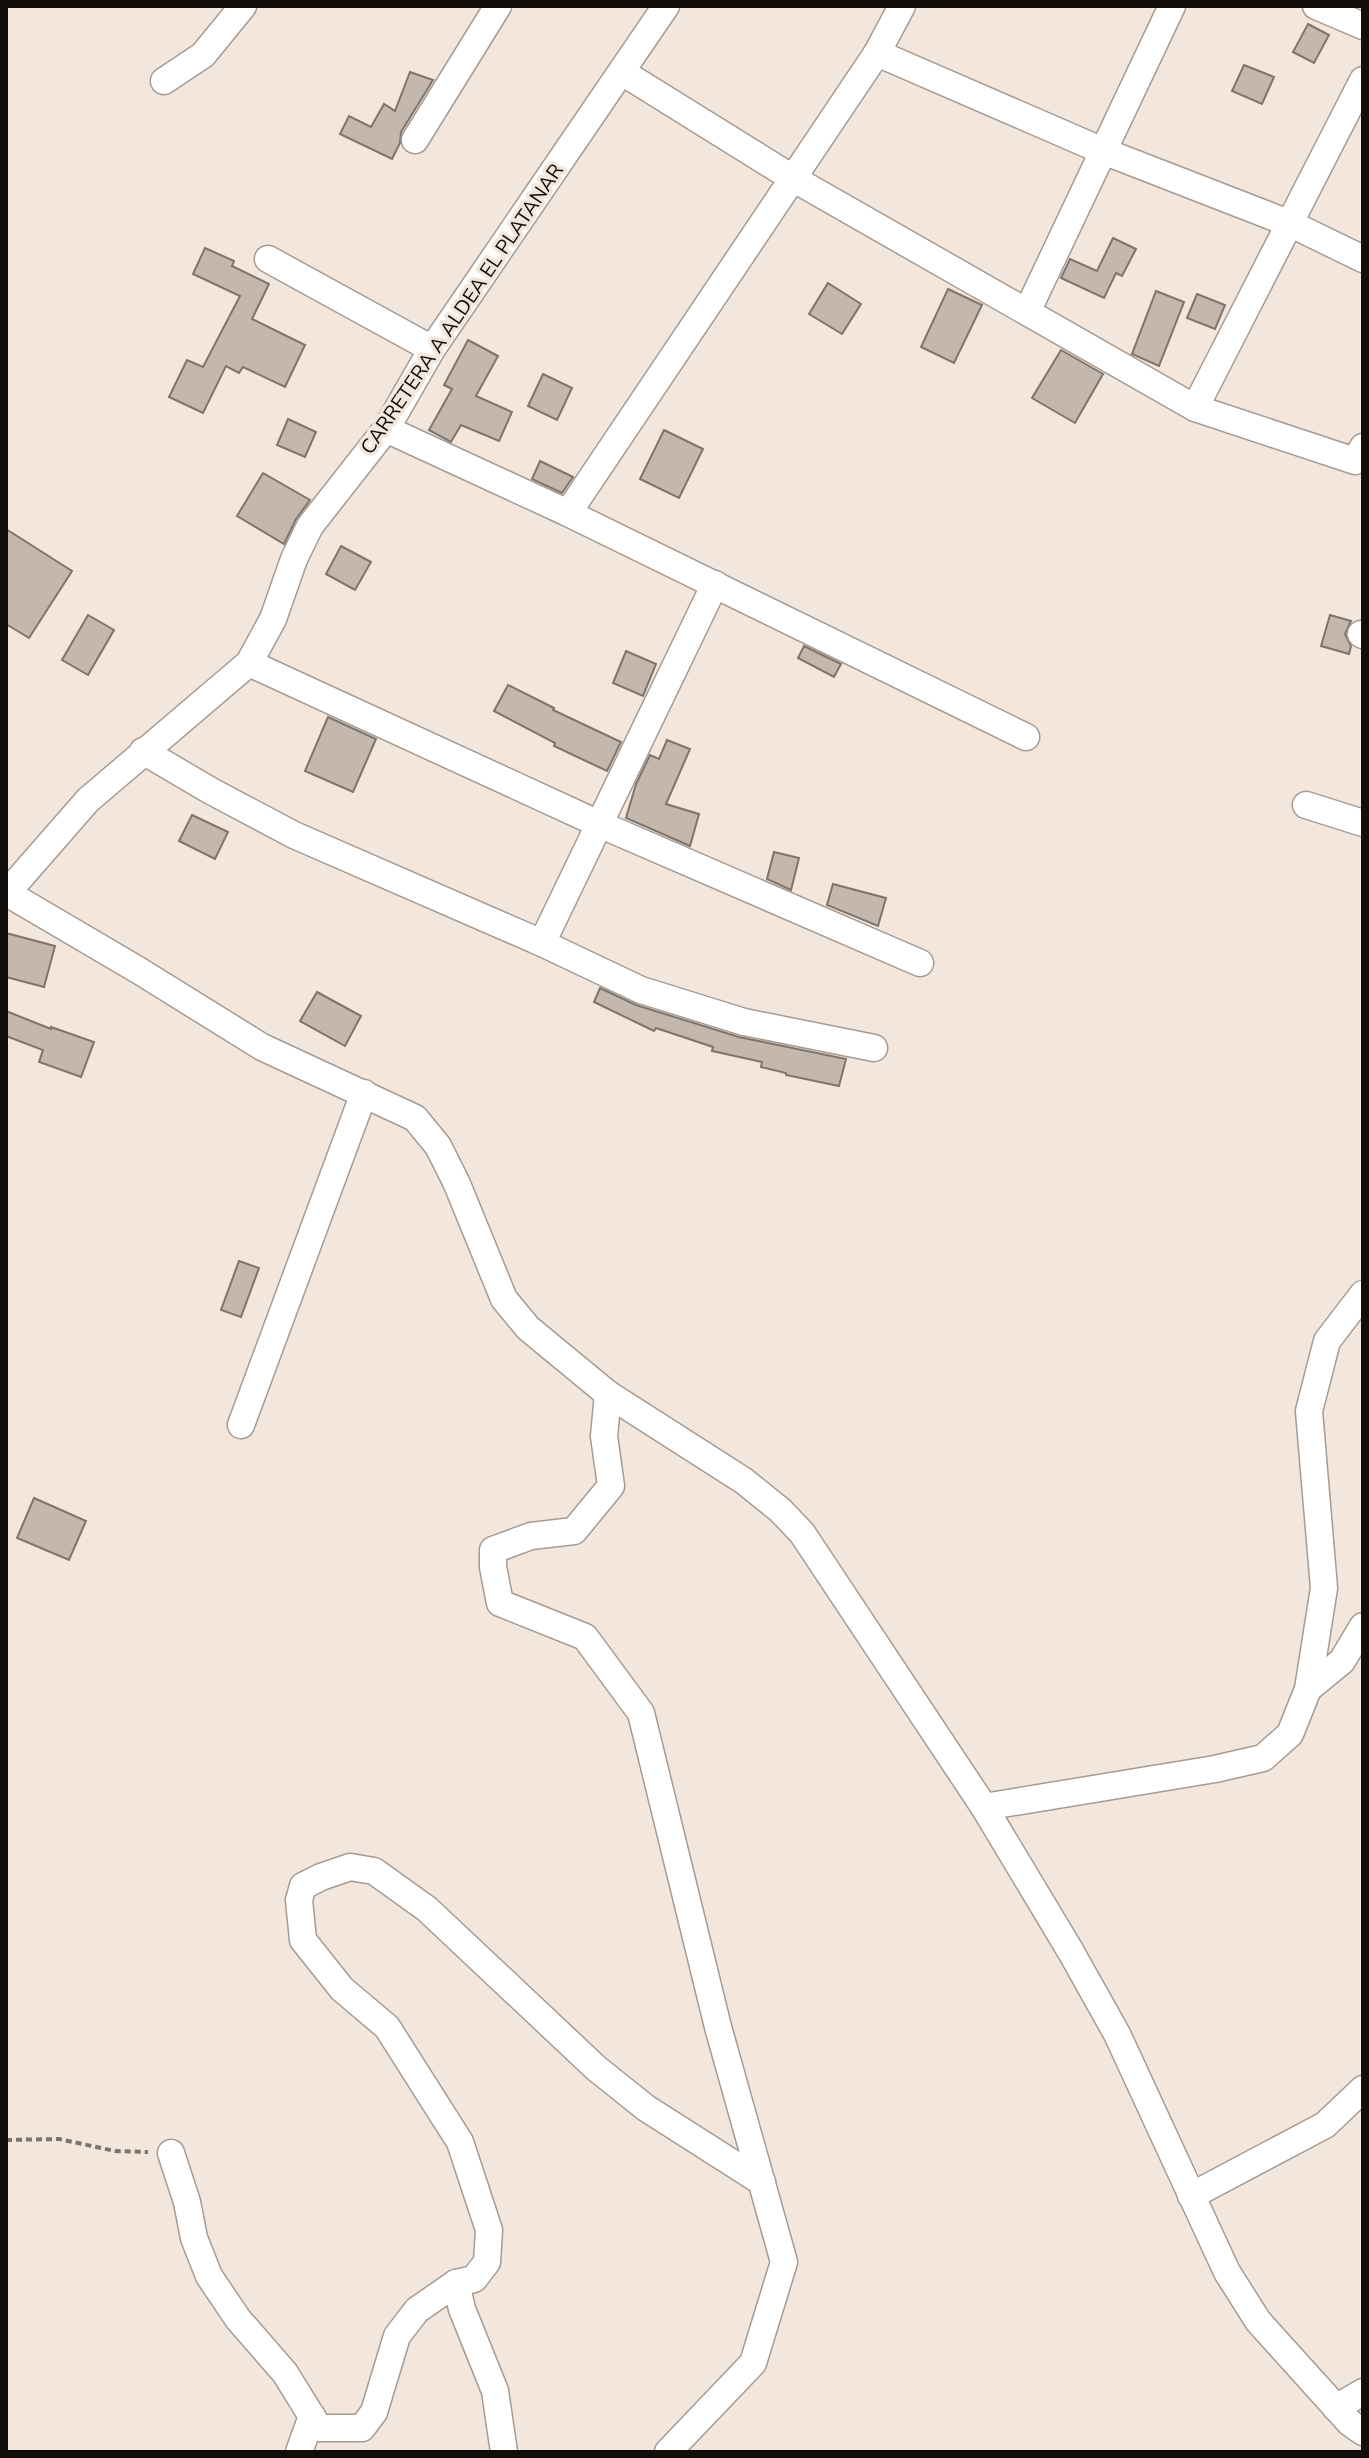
<svg xmlns="http://www.w3.org/2000/svg" width="1369" height="2458" viewBox="0 0 1369 2458" font-family="'Nunito Sans',sans-serif">
<style>
.building{fill:#c3b7ae;stroke:#7f746b;stroke-width:2}
.lines{fill:none;stroke-linecap:round;stroke-linejoin:round}
.minor-casing{stroke:#a69b92;stroke-width:29}
.path{stroke:#7b736d;stroke-width:4;stroke-dasharray:6 4;stroke-linecap:butt}
.minor{stroke:#fff;stroke-width:26}
.labels{text-anchor:middle;dominant-baseline:central;stroke-width:7;stroke-linejoin:round;paint-order:stroke}
.street-label{font-size:20px;fill:#120e0b;stroke:#f3e6dc}
</style>
<rect width="100%" height="100%" fill="#f3e6dc"/>
<g class="building">
<polygon points="1308,24 1329,35 1314,63 1293,52"/>
<polygon points="1244,65 1274,77 1262,104 1232,91"/>
<polygon points="410,72 433,80 401,132 400,143 392,159 340,134 349,116 371,127 384,104 395,111"/>
<polygon points="1113,238 1136,249 1122,276 1116,273 1104,298 1061,278 1070,259 1097,271"/>
<polygon points="205,248 234,261 232,266 269,284 252,319 305,345 285,387 243,367 239,373 226,366 203,413 169,397 187,360 203,367 240,296 193,274"/>
<polygon points="828,283 861,304 842,334 809,314"/>
<polygon points="948,289 982,305 954,363 921,347"/>
<polygon points="1156,291 1184,302 1159,366 1132,354"/>
<polygon points="1197,294 1225,305 1215,329 1187,318"/>
<polygon points="468,340 498,356 476,396 512,412 499,441 461,425 451,442 429,430 452,389 444,385"/>
<polygon points="1061,350 1103,374 1075,423 1032,398"/>
<polygon points="543,374 572,388 557,420 528,406"/>
<polygon points="288,419 316,432 305,457 277,445"/>
<polygon points="664,430 703,449 679,498 640,479"/>
<polygon points="540,461 573,477 562,493 532,479"/>
<polygon points="263,473 310,500 296,519 284,544 237,516"/>
<polygon points="6,529 72,571 29,638 6,624"/>
<polygon points="341,546 371,562 355,590 326,574"/>
<polygon points="88,615 114,630 88,675 62,660"/>
<polygon points="1330,615 1351,621 1345,634 1351,646 1349,654 1321,646"/>
<polygon points="804,646 841,664 834,677 798,658"/>
<polygon points="626,651 656,664 643,696 613,683"/>
<polygon points="508,685 554,708 553,710 621,742 607,771 554,746 555,743 494,711"/>
<polygon points="328,717 376,739 353,792 305,771"/>
<polygon points="667,740 690,749 666,804 699,814 690,846 626,818 636,784 650,755 659,759"/>
<polygon points="192,815 228,832 215,859 179,841"/>
<polygon points="774,852 799,858 791,890 767,879"/>
<polygon points="833,884 886,898 878,926 827,905"/>
<polygon points="6,933 55,946 44,987 6,977"/>
<polygon points="600,988 636,1005 739,1037 846,1059 839,1086 786,1075 786,1073 761,1067 762,1062 712,1051 713,1047 656,1028 654,1031 594,1002"/>
<polygon points="317,992 361,1016 345,1046 300,1021"/>
<polygon points="6,1011 51,1029 51,1027 94,1042 81,1077 39,1062 43,1050 6,1036"/>
<polygon points="239,1261 259,1268 241,1317 221,1310"/>
<polygon points="34,1498 86,1521 69,1560 17,1538"/>
</g>
<g class="lines">
<g class="minor-casing">
<g id="minor">
<polyline points="1316,6 1363,26"/>
<polyline points="877,53 1103,151 1291,224 1363,259"/>
<polyline points="622,72 794,179 1195,408 1363,80"/>
<polyline points="164,81 203,55 243,6"/>
<polyline points="415,140 498,6"/>
<polyline points="268,259 432,349"/>
<polyline points="1027,312 1172,6"/>
<polyline points="1195,408 1355,461 1363,447"/>
<polyline points="386,429 568,513 1026,737"/>
<polyline points="568,513 877,53 902,6"/>
<polyline points="1361,634 1363,635"/>
<polyline points="249,663 599,824 920,963"/>
<polyline points="143,751 211,791 294,835 542,943 641,990 744,1022 874,1048"/>
<polyline points="1306,805 1363,823"/>
<polyline points="7,893 138,970 262,1047 415,1118 438,1146 457,1184 504,1299 528,1328 608,1394 744,1481 780,1510 802,1533 984,1807 1071,1952 1117,2034 1227,2272 1258,2321 1350,2423 1363,2432"/>
<polyline points="6,894 88,800 249,663 273,619 294,559 310,526 386,429 432,349 666,6"/>
<polyline points="542,943 715,584"/>
<polyline points="608,1394 604,1436 611,1486 574,1531 531,1536 493,1550 493,1567 500,1603 585,1637 641,1713 718,2027 784,2262 753,2363 668,2452"/>
<polyline points="241,1425 364,1093"/>
<polyline points="1308,1689 1342,1661 1363,1626"/>
<polyline points="984,1807 1215,1769 1263,1758 1290,1734 1308,1689 1324,1588 1309,1411 1327,1341 1363,1294"/>
<polyline points="171,2153 187,2202 194,2238 209,2276 238,2319 285,2373 319,2428 362,2428 374,2412 397,2336 417,2310 456,2283 462,2309 495,2391 504,2452"/>
<polyline points="1191,2196 1325,2125 1363,2089"/>
<polyline points="456,2283 474,2279 487,2262 489,2230 460,2142 387,2027 342,1989 303,1940 299,1900 303,1886 321,1877 350,1867 374,1871 427,1909 596,2068 646,2108 762,2182"/>
<polyline points="1336,2408 1363,2392"/>
<polyline points="299,2452 312,2416"/>
</g>
</g>
<polyline class="path" points="6,2140 59,2139 115,2151 148,2152"/>
<use href="#minor" class="minor"/>
</g>
<g class="labels">
<g class="street-label">
<text transform="translate(462 309) rotate(-56)">CARRETERA A ALDEA EL PLATANAR</text>
</g>
</g>
<rect width="1369" height="2458" fill="none" stroke="#120e0b" stroke-width="16"/>
</svg>
